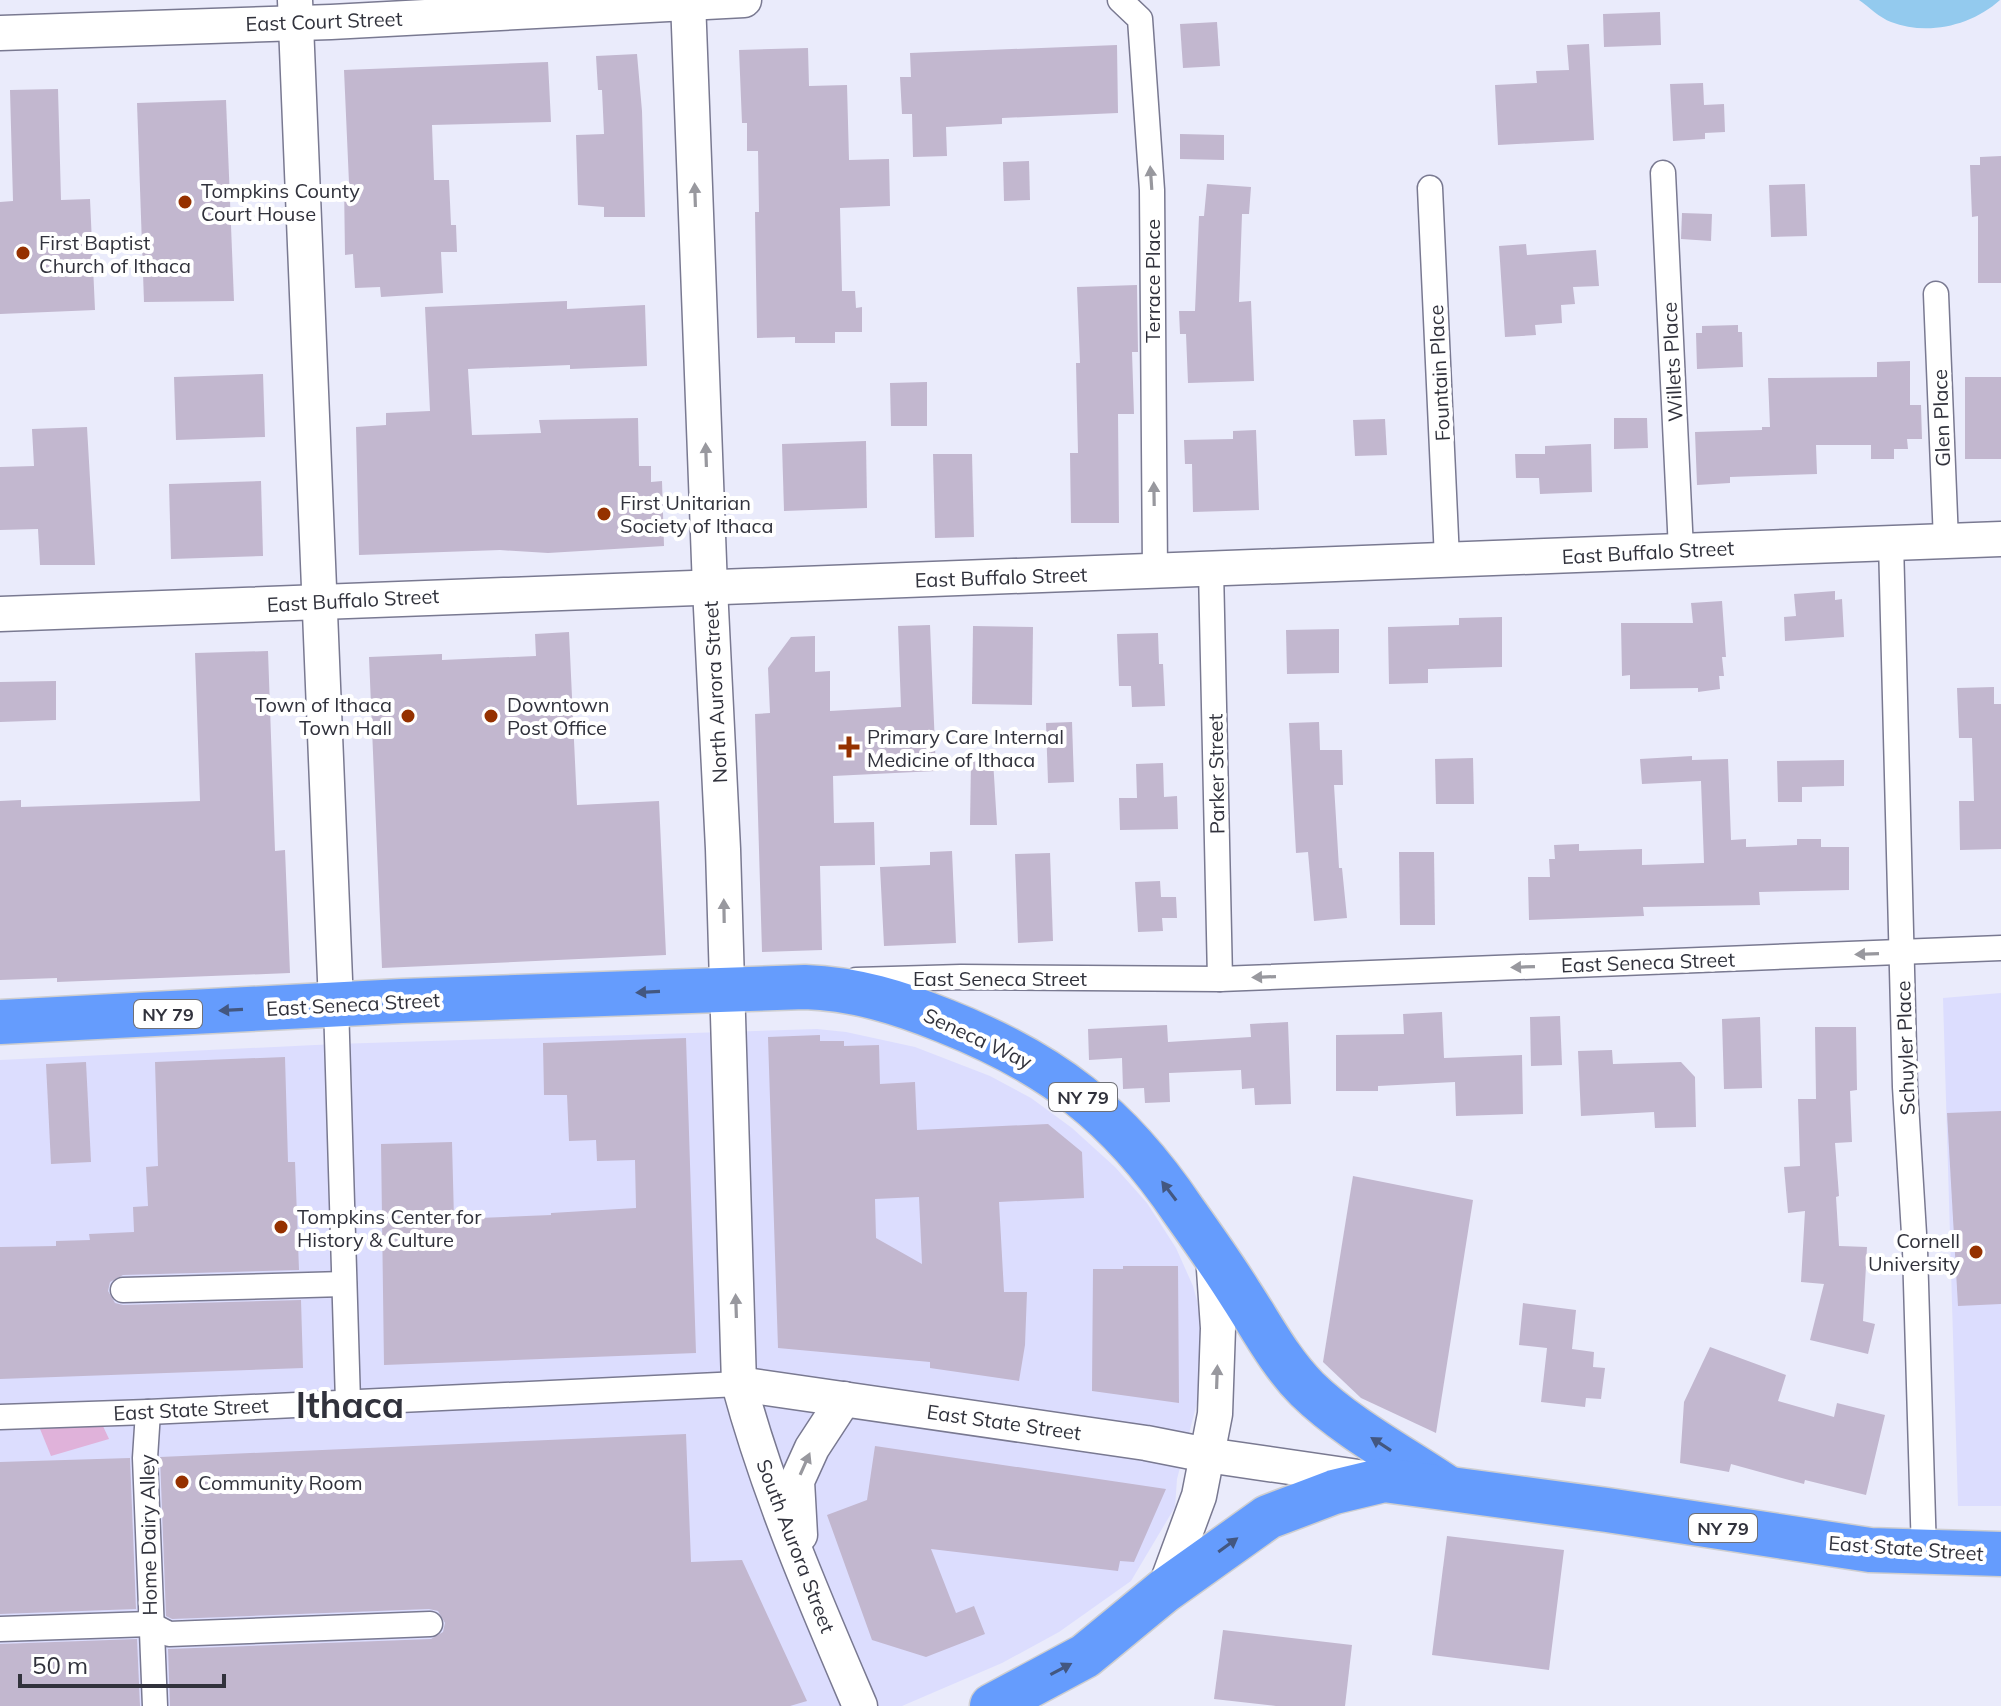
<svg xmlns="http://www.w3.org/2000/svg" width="2001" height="1706" viewBox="0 0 2001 1706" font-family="Mulish,sans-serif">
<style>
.built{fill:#dcddfe}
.green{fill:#e0b2da}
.water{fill:#93caee}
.building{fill:#c2b7cf;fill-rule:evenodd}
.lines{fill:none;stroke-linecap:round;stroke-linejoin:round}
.street-casing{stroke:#797991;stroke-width:27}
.secondary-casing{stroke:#797991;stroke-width:37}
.highway-casing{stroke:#ceced0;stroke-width:47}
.street{stroke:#fff;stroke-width:24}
.secondary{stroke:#fff;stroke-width:34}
.highway{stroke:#659cfd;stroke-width:44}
.oneway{fill:#98989e}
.oneway2{fill:#435780}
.poi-dot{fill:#953100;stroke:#fff;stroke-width:3}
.labels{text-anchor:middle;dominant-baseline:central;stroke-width:8;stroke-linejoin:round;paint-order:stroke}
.shield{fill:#fff;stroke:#6f7076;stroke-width:2}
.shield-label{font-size:18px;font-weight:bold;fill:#31323c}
.street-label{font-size:20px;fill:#31323c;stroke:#fff}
.poi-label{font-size:20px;fill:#31323c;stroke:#fff;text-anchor:start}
.town-label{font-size:36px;font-weight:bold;fill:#31323c;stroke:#fff}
</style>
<rect width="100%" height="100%" fill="#eaebfb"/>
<g class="built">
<polygon points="2001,993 2001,1506 1958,1506 1943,998"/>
<polygon points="817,1029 846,1032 915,1047 990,1076 1031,1098 1072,1128 1115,1167 1147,1203 1176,1248 1193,1286 1203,1323 1197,1403 1177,1479 1175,1507 1131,1581 1059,1632 1002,1663 902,1706 0,1706 0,1060 336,1044"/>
</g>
<polygon class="green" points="94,1407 109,1439 51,1456 38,1424"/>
<path class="water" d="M 1859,0 L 2000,0 C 1971,26 1927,36 1891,22 C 1880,18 1869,7 1859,0 Z"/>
<g class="building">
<polygon points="1660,12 1661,45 1604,47 1603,14"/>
<polygon points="1217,22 1220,66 1183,68 1180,24"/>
<polygon points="1589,44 1594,140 1498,145 1495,85 1537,83 1536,71 1569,70 1567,45"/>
<polygon points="1117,45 1118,113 1002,118 1002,124 946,127 947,156 913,157 912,114 902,114 900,77 911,77 910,53"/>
<polygon points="808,48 809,86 847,85 849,160 889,159 890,206 840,208 842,291 855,291 856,308 862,307 862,332 835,332 835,343 795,343 795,337 757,338 755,212 759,212 758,151 747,151 747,123 742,123 739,50"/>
<polygon points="637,54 642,111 645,217 604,217 604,207 578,205 576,135 604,134 602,90 598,90 596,56"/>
<polygon points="548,62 551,122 432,125 434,180 449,180 451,225 456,225 457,252 441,252 443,293 381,297 380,287 355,288 353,254 345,255 344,183 349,183 344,70"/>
<polygon points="1703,83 1704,105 1724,104 1725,132 1705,133 1705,139 1673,141 1670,84"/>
<polygon points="58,89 61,200 90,199 95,310 0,314 0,202 13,201 10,90"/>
<polygon points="226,100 234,301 144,302 137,103"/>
<polygon points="1180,134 1224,135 1224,160 1180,159"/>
<polygon points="2001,156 2001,283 1978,283 1978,216 1972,217 1970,165 1980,165 1980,157"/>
<polygon points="1029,161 1030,200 1004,201 1003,162"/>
<polygon points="1207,184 1251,187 1249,214 1242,214 1239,302 1251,301 1254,381 1188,383 1186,334 1180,334 1179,311 1195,311 1199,216 1204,216"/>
<polygon points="1805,184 1807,236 1771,237 1769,185"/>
<polygon points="1682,213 1712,214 1711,241 1681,239"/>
<polygon points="1526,244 1527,255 1596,250 1599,286 1573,287 1575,304 1561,305 1562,323 1535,325 1536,335 1505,337 1499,246"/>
<polygon points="1137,285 1138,352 1132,352 1134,414 1118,414 1119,523 1071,523 1070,453 1078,453 1076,363 1080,363 1077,287"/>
<polygon points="567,301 567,309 645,305 647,366 570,369 570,365 468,369 472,435 541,433 539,420 638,418 639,466 651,466 651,482 662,481 664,546 548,553 500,550 359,555 356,427 386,425 386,413 430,411 425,307"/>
<polygon points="1738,325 1738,332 1742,332 1743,367 1697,369 1696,333 1702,333 1702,326"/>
<polygon points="1910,361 1910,405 1921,405 1922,439 1907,439 1908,449 1894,449 1894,459 1871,459 1871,445 1816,445 1817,474 1730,477 1730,483 1697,485 1695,432 1762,430 1762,427 1770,427 1768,378 1877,377 1877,362"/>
<polygon points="263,374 265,437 176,440 174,377"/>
<rect x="1965" y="377" width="36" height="82"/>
<polygon points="927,382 927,426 891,426 890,383"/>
<polygon points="1614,418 1647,418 1648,448 1614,449"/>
<polygon points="1385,419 1387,455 1355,456 1353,420"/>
<polygon points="87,427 95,565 40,565 38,529 0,530 0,467 34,466 32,429"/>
<polygon points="1256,430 1259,510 1193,512 1192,464 1185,464 1184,440 1233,439 1233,431"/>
<polygon points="866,441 867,508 784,511 782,444"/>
<polygon points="1591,444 1592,492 1540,494 1539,478 1516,478 1515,454 1545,454 1545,446"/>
<polygon points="933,454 972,454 974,537 935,538"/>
<polygon points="261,481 263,556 171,559 169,484"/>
<polygon points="1835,591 1835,600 1842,599 1844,637 1785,641 1784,617 1796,616 1794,594"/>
<polygon points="1722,601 1726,657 1722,657 1724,676 1719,676 1720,689 1698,692 1698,688 1630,689 1630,675 1622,676 1621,623 1693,623 1691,603"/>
<polygon points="1502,617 1502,667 1428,669 1428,683 1389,684 1388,627 1459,625 1459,618"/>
<polygon points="930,625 936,771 833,776 834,823 874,822 875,865 820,866 822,950 762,952 755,714 770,713 768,668 791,637 815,636 815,672 830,671 830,711 901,707 898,626"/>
<polygon points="973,626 1033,627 1032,705 972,704"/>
<polygon points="1339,629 1339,673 1287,674 1286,630"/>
<polygon points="569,632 577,805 659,801 666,955 382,968 369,657 442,654 442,660 536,656 535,634"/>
<polygon points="1158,633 1159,664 1163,664 1165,706 1132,707 1131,686 1119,686 1117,634"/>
<polygon points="268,651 275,851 285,850 290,973 57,982 57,978 0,980 0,801 21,800 21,807 200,801 195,653"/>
<polygon points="56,681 56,720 0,722 0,682"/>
<polygon points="1994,687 1994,704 2001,704 2001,849 1960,850 1959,801 1974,801 1972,738 1959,738 1957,688"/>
<polygon points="1072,722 1074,782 1048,783 1046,723"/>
<polygon points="1319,722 1320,750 1342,750 1343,785 1334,785 1339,868 1342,868 1347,918 1314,921 1308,852 1296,853 1289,723"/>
<polygon points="1692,756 1692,760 1728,759 1731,840 1746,839 1746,847 1797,845 1797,839 1821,839 1821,847 1849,847 1849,890 1759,892 1760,905 1643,907 1644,916 1529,920 1528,877 1550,877 1549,859 1555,859 1554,845 1579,844 1579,851 1642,849 1642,865 1704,863 1701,781 1642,784 1640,759"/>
<polygon points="1473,758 1474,804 1436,804 1435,759"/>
<polygon points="993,760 997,825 970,825 971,761"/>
<polygon points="1844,760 1844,786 1802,787 1802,802 1778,802 1777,761"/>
<polygon points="1163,763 1164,797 1177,796 1178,829 1120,830 1119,798 1137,798 1136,764"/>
<polygon points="952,851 956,943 884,946 880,867 930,865 930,852"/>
<polygon points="1399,852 1434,852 1435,925 1400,925"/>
<polygon points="1050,853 1053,941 1018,943 1015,854"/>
<polygon points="1160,881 1161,897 1176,897 1177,918 1162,918 1163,931 1138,932 1135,882"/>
<polygon points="1442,1012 1444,1058 1522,1055 1523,1114 1456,1116 1455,1082 1378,1086 1378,1091 1336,1091 1336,1035 1404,1034 1403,1014"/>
<polygon points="1560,1016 1562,1065 1531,1066 1530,1017"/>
<polygon points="1760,1017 1762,1088 1724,1089 1722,1019"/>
<polygon points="1288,1022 1291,1104 1255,1105 1254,1088 1242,1089 1241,1070 1169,1073 1170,1102 1145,1103 1144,1088 1123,1089 1122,1058 1089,1060 1088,1029 1167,1025 1168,1042 1251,1037 1250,1024"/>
<polygon points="1815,1027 1856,1027 1857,1090 1850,1091 1852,1142 1835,1143 1839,1196 1836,1197 1839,1246 1867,1247 1863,1321 1875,1324 1868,1354 1810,1340 1824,1284 1801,1282 1805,1211 1788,1213 1784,1167 1800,1166 1798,1099 1816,1099"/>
<path d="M 820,1035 L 820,1041 L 844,1041 L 844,1046 L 879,1045 L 880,1084 L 915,1082 L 917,1130 L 1048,1124 L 1082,1152 L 1084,1198 L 999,1202 L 1004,1292 L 1027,1292 L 1025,1345 L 1019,1381 L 930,1368 L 930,1362 L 778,1348 L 768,1037 ZM 919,1197 L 922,1264 L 876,1238 L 875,1199 Z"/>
<polygon points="686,1038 696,1353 384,1365 381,1144 452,1142 454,1219 551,1215 551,1213 636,1208 635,1160 597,1161 596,1140 569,1141 567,1095 544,1095 543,1043"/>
<polygon points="1612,1050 1613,1064 1681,1062 1695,1077 1696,1127 1655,1128 1654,1112 1581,1116 1578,1051"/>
<polygon points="285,1057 288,1162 295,1162 299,1270 123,1275 110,1282 108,1291 115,1303 123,1305 301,1300 303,1368 0,1379 0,1247 56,1246 56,1241 90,1240 89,1234 134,1232 133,1207 148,1206 146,1167 158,1166 155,1062"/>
<polygon points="86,1062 91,1162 51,1164 46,1064"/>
<polygon points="2001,1111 2001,1304 1958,1306 1947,1113"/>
<polygon points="1353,1176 1473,1200 1436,1433 1361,1398 1323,1362"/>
<polygon points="1123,1266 1178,1266 1179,1403 1092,1391 1093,1269 1123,1269"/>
<polygon points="1523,1303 1576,1310 1572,1349 1594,1352 1593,1367 1605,1368 1601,1399 1586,1398 1585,1407 1541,1402 1547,1348 1519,1345"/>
<polygon points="1710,1347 1786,1375 1778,1401 1834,1417 1837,1403 1885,1415 1866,1495 1805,1480 1804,1484 1731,1464 1729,1472 1680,1463 1684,1402"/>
<polygon points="686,1434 691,1562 742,1560 807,1701 790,1706 170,1706 168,1649 431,1639 443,1632 445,1623 438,1611 429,1609 172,1619 166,1616 160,1457"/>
<polygon points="875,1446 1166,1489 1134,1562 1120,1561 1118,1571 931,1549 956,1613 974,1606 985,1634 926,1657 872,1640 827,1515 867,1500"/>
<polygon points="130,1458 136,1609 0,1614 0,1462"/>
<polygon points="1447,1536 1564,1550 1549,1670 1432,1655"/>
<polygon points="1223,1630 1352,1645 1345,1706 1276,1706 1214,1699"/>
<polygon points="137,1639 140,1706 0,1706 0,1644"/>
</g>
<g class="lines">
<g class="street-casing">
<g id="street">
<polyline points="1120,0 1140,19 1152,190 1155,572"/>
<polyline points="1663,173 1681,550"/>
<polyline points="1430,188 1447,559"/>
<polyline points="1936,294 1946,541"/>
<polyline points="1891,542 1905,1087 1915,1250 1924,1553"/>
<polyline points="1211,569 1220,979"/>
<polyline points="856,980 961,977 1220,979 2001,948"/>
<polyline points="336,1004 348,1402"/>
<polyline points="123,1290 344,1284"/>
<polyline points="148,1412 145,1458 155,1706"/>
<polyline points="0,1417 148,1412 739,1384"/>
<polyline points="0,1629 150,1624 169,1634 430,1624"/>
</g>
</g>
<g class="secondary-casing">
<g id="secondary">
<polyline points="295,0 336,1004"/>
<path d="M 688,0 L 710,588 L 723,849 L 739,1384 C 769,1495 815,1601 860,1706"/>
<polyline points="0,33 331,22 744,0"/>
<polyline points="0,614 2001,539"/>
<polyline points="739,1384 1146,1443 1207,1455 1372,1479"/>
<polyline points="800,1535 797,1481 812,1448 844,1399"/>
<polyline points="1164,1591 1199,1496 1215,1414 1218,1328 1213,1255"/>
</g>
</g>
<g class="highway-casing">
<g id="highway">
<path d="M 0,1022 L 402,1001 L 805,987 C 856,989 898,1002 945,1021 C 1051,1063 1119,1115 1183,1210 C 1203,1238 1223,1266 1241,1295 C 1262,1327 1280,1362 1307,1389 C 1347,1428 1400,1456 1446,1487"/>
<polyline points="992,1706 1085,1656 1164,1591 1268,1517 1334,1492 1384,1480 1607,1510 1870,1550 2001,1554"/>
</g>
</g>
<use href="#street" class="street"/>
<use href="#secondary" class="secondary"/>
<use href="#highway" class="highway"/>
</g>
<defs><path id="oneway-solid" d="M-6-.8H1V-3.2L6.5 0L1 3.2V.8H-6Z" transform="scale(2)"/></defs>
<g class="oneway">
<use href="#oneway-solid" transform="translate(1151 178) rotate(-94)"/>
<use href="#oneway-solid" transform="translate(695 195) rotate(-92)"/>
<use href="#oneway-solid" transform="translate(706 455) rotate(-92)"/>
<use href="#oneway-solid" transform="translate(1154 494) rotate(-91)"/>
<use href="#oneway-solid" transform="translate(724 911) rotate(-91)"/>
<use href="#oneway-solid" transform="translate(1867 954) rotate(178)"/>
<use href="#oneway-solid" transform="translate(1523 967) rotate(178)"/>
<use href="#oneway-solid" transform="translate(1264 977) rotate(178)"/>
<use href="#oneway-solid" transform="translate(736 1306) rotate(-92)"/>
<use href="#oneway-solid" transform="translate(1217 1377) rotate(-88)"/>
<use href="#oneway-solid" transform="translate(805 1464) rotate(-66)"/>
</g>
<g class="oneway2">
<use href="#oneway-solid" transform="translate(648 992) rotate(177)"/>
<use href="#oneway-solid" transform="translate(231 1010) rotate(177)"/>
<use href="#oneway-solid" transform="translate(1169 1191) rotate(-127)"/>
<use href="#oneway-solid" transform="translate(1381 1444) rotate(-147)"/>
<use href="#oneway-solid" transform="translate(1228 1545) rotate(-36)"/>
<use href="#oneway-solid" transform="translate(1061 1669) rotate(-28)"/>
</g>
<g class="poi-dot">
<circle cx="185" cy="202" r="8"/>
<circle cx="23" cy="253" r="8"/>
<circle cx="604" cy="514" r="8"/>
<circle cx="408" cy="716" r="8"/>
<circle cx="491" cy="716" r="8"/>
<path d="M845 735h8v8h8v8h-8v8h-8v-8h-8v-8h8z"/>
<circle cx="281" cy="1227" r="8"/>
<circle cx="1976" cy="1252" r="8"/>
<circle cx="182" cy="1482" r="8"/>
</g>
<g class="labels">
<g class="shield">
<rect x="134" y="1000" width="68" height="28" rx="6"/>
<rect x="1049" y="1083" width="68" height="28" rx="6"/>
<rect x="1689" y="1514" width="68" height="28" rx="6"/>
</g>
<g class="shield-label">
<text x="168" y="1014">NY 79</text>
<text x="1083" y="1097">NY 79</text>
<text x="1723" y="1528">NY 79</text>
</g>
<g class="street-label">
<text transform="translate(324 21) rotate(-2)">East Court Street</text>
<text transform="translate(1152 281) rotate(-90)">Terrace Place</text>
<text transform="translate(1672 362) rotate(-93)">Willets Place</text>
<text transform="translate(1439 373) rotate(-93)">Fountain Place</text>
<text transform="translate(1941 418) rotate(-92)">Glen Place</text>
<text transform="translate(1648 552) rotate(-3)">East Buffalo Street</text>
<text transform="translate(1001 577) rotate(-2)">East Buffalo Street</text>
<text transform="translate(353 600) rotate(-3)">East Buffalo Street</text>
<text transform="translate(715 692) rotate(-93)">North Aurora Street</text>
<text transform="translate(1216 774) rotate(-91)">Parker Street</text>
<text transform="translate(1648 962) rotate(-2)">East Seneca Street</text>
<text x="1000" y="978">East Seneca Street</text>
<text transform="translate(353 1004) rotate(-3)">East Seneca Street</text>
<text transform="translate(978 1038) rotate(25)">Seneca Way</text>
<text transform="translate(1905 1048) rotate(-92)">Schuyler Place</text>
<text transform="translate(191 1409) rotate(-3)">East State Street</text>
<text transform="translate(1004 1422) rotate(8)">East State Street</text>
<text transform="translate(148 1535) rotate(-91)">Home Dairy Alley</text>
<text transform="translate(796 1546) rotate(69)">South Aurora Street</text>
<text transform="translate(1906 1548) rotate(4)">East State Street</text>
</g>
<g class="poi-label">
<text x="201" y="190">Tompkins County<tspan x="201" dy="23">Court House</tspan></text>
<text x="39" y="242">First Baptist<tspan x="39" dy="23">Church of Ithaca</tspan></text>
<text x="620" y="502">First Unitarian<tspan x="620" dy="23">Society of Ithaca</tspan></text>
<text x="392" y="704" text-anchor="end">Town of Ithaca<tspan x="392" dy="23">Town Hall</tspan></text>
<text x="507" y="704">Downtown<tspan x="507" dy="23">Post Office</tspan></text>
<text x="867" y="736">Primary Care Internal<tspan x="867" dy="23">Medicine of Ithaca</tspan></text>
<text x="297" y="1216">Tompkins Center for<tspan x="297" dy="23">History &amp; Culture</tspan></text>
<text x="1960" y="1240" text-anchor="end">Cornell<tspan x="1960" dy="23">University</tspan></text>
<text x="198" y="1482">Community Room</text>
</g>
<g class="town-label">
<text x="350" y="1404">Ithaca</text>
</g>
</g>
<path d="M20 1674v12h204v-12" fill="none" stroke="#31323c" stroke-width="4"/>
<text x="32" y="1674" font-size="24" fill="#31323c" stroke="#ffffff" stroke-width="6" paint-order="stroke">50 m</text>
</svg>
